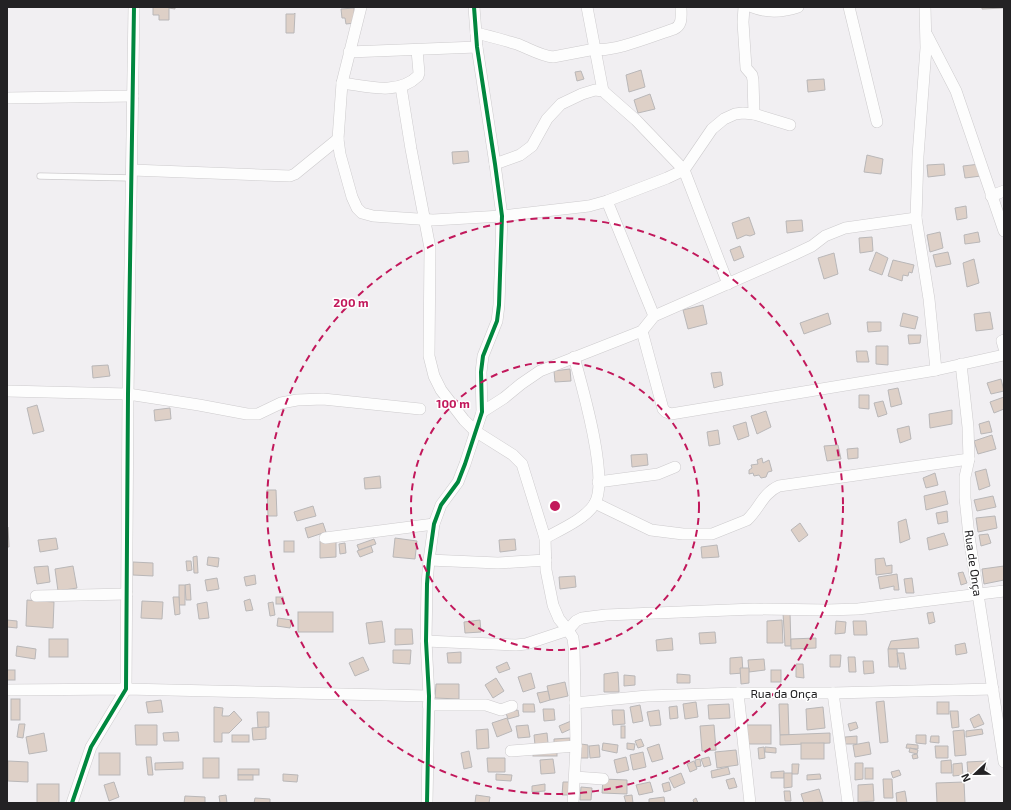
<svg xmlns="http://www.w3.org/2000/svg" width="1011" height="810" viewBox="0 0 1011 810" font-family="'Exo 2',sans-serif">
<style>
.building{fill:#ded0c7;stroke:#b9b7b8}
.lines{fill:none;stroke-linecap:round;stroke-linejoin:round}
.lane-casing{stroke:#cdcbcd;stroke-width:7}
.street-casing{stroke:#cdcbcd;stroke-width:12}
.lane{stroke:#fdfdfd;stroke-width:5.5}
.street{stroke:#fdfdfd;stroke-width:11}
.cycleway-casing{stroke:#fff;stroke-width:6}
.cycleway{stroke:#00873e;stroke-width:4}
.ring{fill:none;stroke:#c2185b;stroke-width:2;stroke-dasharray:7 5}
.labels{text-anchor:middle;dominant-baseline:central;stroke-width:3;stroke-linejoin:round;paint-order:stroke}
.street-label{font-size:12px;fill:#232224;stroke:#fff}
.centre{fill:#c2185b;stroke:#fff;stroke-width:2}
.ring-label{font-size:12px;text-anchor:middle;font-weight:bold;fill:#c2185b;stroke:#fff;stroke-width:3;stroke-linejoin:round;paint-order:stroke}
</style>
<rect width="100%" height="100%" fill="#f1eff2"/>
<g class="building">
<polygon points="153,7 175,7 175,9 169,8 169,20 159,20 159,15 153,15"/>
<polygon points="982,7 1004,7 1004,8 982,9"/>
<polygon points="354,8 355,23 346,24 345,18 342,18 341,9"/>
<polygon points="295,13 294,33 286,33 286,14 294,14"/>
<polygon points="641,70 645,87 629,92 626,75"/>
<polygon points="581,71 584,79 577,81 575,72"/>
<polygon points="824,79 825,90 808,92 807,80"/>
<polygon points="650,94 655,109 638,113 634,100"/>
<polygon points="468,151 469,162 453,164 452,152"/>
<polygon points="867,155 883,159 881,174 864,172"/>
<polygon points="944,164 945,175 928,177 927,165"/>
<polygon points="980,164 981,176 965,178 963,166"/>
<polygon points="966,206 967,218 957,220 955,208"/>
<polygon points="749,217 755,234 750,236 746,235 737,239 732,223"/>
<polygon points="802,220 803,231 787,233 786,221"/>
<polygon points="940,232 943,248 930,252 927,235"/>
<polygon points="978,232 980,242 965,244 964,235"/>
<polygon points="872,237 873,251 860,253 859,238"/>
<polygon points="740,246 744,257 734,261 730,250"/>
<polygon points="876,252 888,258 882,275 869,270"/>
<polygon points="948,252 951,264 936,267 933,255"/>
<polygon points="834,253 838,274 824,279 818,258"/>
<polygon points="974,259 979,283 967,287 963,263"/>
<polygon points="893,260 914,265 912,273 909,272 908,276 903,275 902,281 888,276"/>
<polygon points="703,305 707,324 688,329 683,310"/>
<polygon points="990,312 993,329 976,331 974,314"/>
<polygon points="828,313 831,324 804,334 800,323"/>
<polygon points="903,313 918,317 915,329 900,326"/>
<polygon points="867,322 881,322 881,331 868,332"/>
<polygon points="908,335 921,335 920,343 909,344"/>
<polygon points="876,346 888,346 888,365 876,364"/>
<polygon points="856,351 867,351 869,362 857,362"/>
<polygon points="108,365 110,376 93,378 92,366"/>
<polygon points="570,369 571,381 555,382 554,371"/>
<polygon points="721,372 723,385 714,388 711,373"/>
<polygon points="1001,379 1004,391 991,394 987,383"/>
<polygon points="898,388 902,404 891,407 888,390"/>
<polygon points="859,395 869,395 869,409 859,408"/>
<polygon points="1004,397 1004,409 994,413 990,402"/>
<polygon points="883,401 887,414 878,417 874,403"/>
<polygon points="37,405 44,431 33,434 27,408"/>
<polygon points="170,408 171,419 155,421 154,410"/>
<polygon points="952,410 952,424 930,428 929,414"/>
<polygon points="766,411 771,427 757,434 751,416"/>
<polygon points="989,421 992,432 981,434 979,424"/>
<polygon points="746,422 749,436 738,440 733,426"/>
<polygon points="909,426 911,439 900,443 897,429"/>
<polygon points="718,430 720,444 709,446 707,432"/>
<polygon points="992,435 996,449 978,454 974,441"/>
<polygon points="838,445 841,459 827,461 824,446"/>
<polygon points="858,448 858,458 848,459 847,449"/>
<polygon points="647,454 648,465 632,467 631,455"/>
<polygon points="762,458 763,463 769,460 772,471 768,472 766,477 761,478 759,475 754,476 753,473 749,474 749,470 752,468 751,465 758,464 757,460"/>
<polygon points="986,469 990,486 979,490 975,472"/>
<polygon points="935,473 938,485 926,488 923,478"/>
<polygon points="380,476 381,488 365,489 364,478"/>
<polygon points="267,490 276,490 277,516 268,516"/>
<polygon points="945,491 948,504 926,510 924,496"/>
<polygon points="993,496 996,507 977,511 974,500"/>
<polygon points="313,506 316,516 297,521 294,512"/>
<polygon points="947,511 948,522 938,524 936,513"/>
<polygon points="995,516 997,528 978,532 976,518"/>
<polygon points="906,519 910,539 900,543 898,522"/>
<polygon points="323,523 326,532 308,538 305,528"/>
<polygon points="800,523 808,535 799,542 791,530"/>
<polygon points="7,527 8,527 9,547 7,547"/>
<polygon points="944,533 948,545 929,550 927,538"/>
<polygon points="988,534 991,543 981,546 979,535"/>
<polygon points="56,538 58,549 40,552 38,540"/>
<polygon points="395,538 417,541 415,559 393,557"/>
<polygon points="374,539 376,544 359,550 357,545"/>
<polygon points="515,539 516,550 500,552 499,540"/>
<polygon points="336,540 336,557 320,558 320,541"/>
<rect x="284" y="541" width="10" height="11"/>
<polygon points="345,543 346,553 340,554 339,544"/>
<polygon points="717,545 719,557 702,558 701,547"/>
<polygon points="371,546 373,552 360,557 357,551"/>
<polygon points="197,556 198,573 194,573 193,557"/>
<polygon points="208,557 219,558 218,567 207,565"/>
<polygon points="884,558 886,566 892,565 892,573 876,575 875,559"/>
<polygon points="186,561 191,561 192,570 187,571"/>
<polygon points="133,562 153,563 153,576 133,575"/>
<polygon points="48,566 50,582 37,584 34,567"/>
<polygon points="73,566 77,588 58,591 55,569"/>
<polygon points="1004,566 1004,580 984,584 982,569"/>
<polygon points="963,572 967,583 961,585 958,573"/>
<polygon points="897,574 899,590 894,590 894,586 880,589 878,577"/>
<polygon points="255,575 256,584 246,586 244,577"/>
<polygon points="575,576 576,587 560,589 559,577"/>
<polygon points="217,578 219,589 207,591 205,580"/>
<polygon points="912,578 914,593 906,593 904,579"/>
<polygon points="190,584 191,600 186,600 185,585"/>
<rect x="179" y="585" width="6" height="20"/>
<polygon points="173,597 179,597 180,614 175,615"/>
<rect x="276" y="597" width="7" height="7"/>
<polygon points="250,599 253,610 246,611 244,601"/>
<polygon points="27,600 54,602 53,628 26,626"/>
<polygon points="142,601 163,602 162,619 141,618"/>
<polygon points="207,602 209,618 199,619 197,604"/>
<polygon points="273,602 275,615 270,616 268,603"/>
<rect x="298" y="612" width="35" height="20"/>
<polygon points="933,612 935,622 929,624 927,613"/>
<polygon points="783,613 790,613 791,646 785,646"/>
<polygon points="278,618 292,620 290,628 277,626"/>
<polygon points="7,620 17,621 17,628 7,627"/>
<polygon points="480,620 481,632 465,633 464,622"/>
<polygon points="782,620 783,643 767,643 767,621"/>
<polygon points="382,621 385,642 369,644 366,623"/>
<polygon points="836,621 846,622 845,633 835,634"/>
<polygon points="853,621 866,621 867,635 854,635"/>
<polygon points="395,629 412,629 413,644 395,645"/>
<polygon points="715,632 716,643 700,644 699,633"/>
<polygon points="672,638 673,650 657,651 656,640"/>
<polygon points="816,638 816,648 791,649 791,639"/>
<polygon points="918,638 919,648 888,649 891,641"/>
<rect x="49" y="639" width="19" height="18"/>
<polygon points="965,643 967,653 956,655 955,645"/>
<polygon points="17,646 36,649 35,659 16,656"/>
<polygon points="888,649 897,649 898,667 889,667"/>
<polygon points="393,650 411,650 410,664 393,663"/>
<polygon points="461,652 461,663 448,663 447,653"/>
<polygon points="897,653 904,653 906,669 900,669"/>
<polygon points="830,655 841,655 840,667 830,667"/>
<polygon points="363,657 369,670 355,676 349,663"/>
<polygon points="742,657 743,673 730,674 730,658"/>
<polygon points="848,657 855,657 856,672 849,672"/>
<polygon points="764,659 765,670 749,672 748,660"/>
<polygon points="863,661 873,661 874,673 864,674"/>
<polygon points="507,662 510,669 499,673 496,667"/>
<polygon points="796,664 803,664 804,678 796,677"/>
<polygon points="740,668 749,668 749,683 741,684"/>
<rect x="7" y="670" width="8" height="10"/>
<rect x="771" y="670" width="10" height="12"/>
<polygon points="618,672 619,692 604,692 604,674"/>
<polygon points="531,673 535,688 523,692 518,677"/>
<polygon points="677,674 690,675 690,683 677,683"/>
<polygon points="624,675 635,676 635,685 624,686"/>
<polygon points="496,678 504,691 493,698 485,685"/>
<polygon points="565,682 568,696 550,700 547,686"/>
<polygon points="436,684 459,684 459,699 435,698"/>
<polygon points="548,691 550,700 540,703 537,693"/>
<rect x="11" y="699" width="9" height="21"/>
<polygon points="161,700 163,712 148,713 146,702"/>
<polygon points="884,701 888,742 880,743 876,702"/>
<polygon points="696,702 698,717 685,719 683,704"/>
<rect x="937" y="702" width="12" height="12"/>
<polygon points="523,704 534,704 535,712 523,712"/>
<polygon points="729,704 730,718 709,719 708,705"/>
<polygon points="779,704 788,704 789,735 780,735"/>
<polygon points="640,705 643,721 633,723 630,707"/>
<polygon points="677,706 678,718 670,719 669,707"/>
<polygon points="214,707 223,708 222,716 229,716 234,711 242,720 229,733 222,733 222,742 214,742"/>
<polygon points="823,707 825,728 807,730 806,709"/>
<polygon points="543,709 554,709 555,720 544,721"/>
<polygon points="518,710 519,716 508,719 506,713"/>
<polygon points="612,710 624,710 625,724 613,725"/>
<polygon points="659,710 661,725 650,726 647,712"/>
<polygon points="950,711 958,711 959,727 952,728"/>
<polygon points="257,712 269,712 269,727 258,728"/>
<polygon points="979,714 984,724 974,728 970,719"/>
<polygon points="507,718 512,731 497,737 492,723"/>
<polygon points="571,721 573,728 562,733 559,726"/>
<polygon points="856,722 858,728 850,731 848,724"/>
<polygon points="19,724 25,724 23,738 17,737"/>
<polygon points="135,725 157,725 157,745 136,745"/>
<polygon points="528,725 530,737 518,738 516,726"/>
<polygon points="714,725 716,750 702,751 700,726"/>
<rect x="747" y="725" width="24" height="19"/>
<rect x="621" y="726" width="4" height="12"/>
<polygon points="266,727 266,739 253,740 252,728"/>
<polygon points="488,729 489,748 477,749 476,730"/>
<polygon points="982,729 983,734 966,737 966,731"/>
<polygon points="964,730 966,755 955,756 953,731"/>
<polygon points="178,732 179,741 164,741 163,733"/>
<polygon points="44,733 47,751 29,754 26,737"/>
<polygon points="547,733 548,743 535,745 534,735"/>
<polygon points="830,733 830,743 780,745 780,735"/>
<rect x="232" y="735" width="17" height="7"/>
<polygon points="916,735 926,735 926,744 916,743"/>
<polygon points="857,736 857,744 845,744 845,737"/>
<polygon points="931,736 939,736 939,743 930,742"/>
<polygon points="570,738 570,744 554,745 554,739"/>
<polygon points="641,739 644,746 638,748 635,741"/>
<polygon points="869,742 871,754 855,757 853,745"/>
<polygon points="603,743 618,745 617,753 602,750"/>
<polygon points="627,743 635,744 634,750 627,749"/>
<rect x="801" y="743" width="23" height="16"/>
<polygon points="581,744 588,745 588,758 580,758"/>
<polygon points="659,744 663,759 652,762 647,748"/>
<polygon points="907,744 918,745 918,749 906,748"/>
<polygon points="599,745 600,757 590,758 589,746"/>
<polygon points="935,746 948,746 948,758 936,758"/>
<polygon points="764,747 765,758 759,759 758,748"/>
<polygon points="765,747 776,748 776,753 765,752"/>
<polygon points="910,748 918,750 917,754 909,752"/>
<polygon points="736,750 738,765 717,768 715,752"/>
<polygon points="469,751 472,767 464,769 461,753"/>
<rect x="533" y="751" width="24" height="5"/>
<polygon points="643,752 646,767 633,770 630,755"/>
<rect x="99" y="753" width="21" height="22"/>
<polygon points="917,754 918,758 913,759 912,755"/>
<polygon points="146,757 151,757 153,775 148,775"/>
<polygon points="626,757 629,770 617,773 614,760"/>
<polygon points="709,757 711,765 704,767 701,759"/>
<rect x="203" y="758" width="16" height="20"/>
<polygon points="487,758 505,758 505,772 488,772"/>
<polygon points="553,759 555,773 541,774 540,760"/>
<polygon points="700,759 701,766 696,767 695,760"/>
<polygon points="951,760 952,773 941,773 941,761"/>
<polygon points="8,761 28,762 28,782 8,781"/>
<polygon points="694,761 697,769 690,772 687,764"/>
<polygon points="986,761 987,772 968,774 967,762"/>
<polygon points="183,762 183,769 155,770 155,763"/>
<polygon points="855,763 863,763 863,779 855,780"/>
<polygon points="962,763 963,775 953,776 953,764"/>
<polygon points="792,764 799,764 798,774 792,774"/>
<polygon points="728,767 730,774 712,778 711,771"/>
<rect x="865" y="768" width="8" height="11"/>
<rect x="238" y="769" width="21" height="6"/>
<polygon points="899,770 901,775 893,778 891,772"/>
<polygon points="784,771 784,778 771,778 771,772"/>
<polygon points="681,773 685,783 674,788 669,778"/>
<polygon points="784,773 792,773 792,787 784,788"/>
<polygon points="283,774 298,775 297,782 283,781"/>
<polygon points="496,774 512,775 511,781 496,780"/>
<polygon points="820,774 821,779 807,780 807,775"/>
<rect x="238" y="775" width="15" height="5"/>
<polygon points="734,778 737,787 729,789 726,780"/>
<polygon points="603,779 627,780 627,794 602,793"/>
<polygon points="883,779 892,779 893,798 884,798"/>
<polygon points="114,782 119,797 109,801 104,785"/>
<polygon points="563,782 570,782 570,795 562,795"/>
<polygon points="650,782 653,792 639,795 636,785"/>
<polygon points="669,782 671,790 664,792 662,784"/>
<polygon points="964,782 965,803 937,803 936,783"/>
<rect x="37" y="784" width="22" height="19"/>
<polygon points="545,784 545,791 532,792 532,786"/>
<polygon points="873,784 874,801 858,802 858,785"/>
<polygon points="581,787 592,788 591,800 580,800"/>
<polygon points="819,789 823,802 804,803 801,794"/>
<polygon points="784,791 790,791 791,801 785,801"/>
<polygon points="905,791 907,803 897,803 896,793"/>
<polygon points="226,795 227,803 220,803 219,796"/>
<polygon points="476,795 490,797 489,803 475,803"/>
<polygon points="632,795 633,803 626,803 624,796"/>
<polygon points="185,796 205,797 205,803 184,803"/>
<polygon points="664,797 665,803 649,803 649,799"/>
<polygon points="255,798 270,799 270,803 254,803"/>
<polygon points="696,798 698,803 694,803 693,800"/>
</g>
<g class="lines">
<g class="lane-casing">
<polyline id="lane" points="40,176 132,178"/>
</g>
<g class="street-casing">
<g id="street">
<polyline points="361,7 342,83 338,139 340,154 352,197 357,208 362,213 373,216 433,220 502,216 589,206 607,201 667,178 684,170 712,129 724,119 735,114 743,113 754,114 790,125"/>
<polyline points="587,7 603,91"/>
<polyline points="744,7 743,22 746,68 752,75 753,80 754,114"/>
<path d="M 752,7 C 767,13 783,12 798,7"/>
<polyline points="849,7 877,122"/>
<path d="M 476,33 C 490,36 503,40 517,44 C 528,48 541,56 553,57 L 595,49 C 612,53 655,35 674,29 C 683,25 681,16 681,7"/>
<polyline points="927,35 956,91 1004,231"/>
<polyline points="349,52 477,47"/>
<path d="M 342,83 C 366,86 398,96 418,76 L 419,73 L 417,50"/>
<polyline points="401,87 411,149 430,248 429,356 434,376 441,390 464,420 475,431 513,455 522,464 545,538 546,570 553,605 559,619 568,630 573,638 574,647 576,746 573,803"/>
<polyline points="7,98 133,96"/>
<polyline points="495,164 520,155 532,146 547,119 561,104 582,94 595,90 603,91 636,120 684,170 728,284"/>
<polyline points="132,170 290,176 295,174 338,139"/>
<polyline points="991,196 1004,191"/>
<polyline points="607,201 654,316"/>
<polyline points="642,331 663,409 666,412 671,414 936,370 929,299 916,218 918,156 926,48 925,7"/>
<polyline points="1004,340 1002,341 1004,348"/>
<polyline points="961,364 968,427 969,459 965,477 965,498 969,536 1004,762"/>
<polyline points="936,370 1004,355"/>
<polyline points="7,391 128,394 199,405 247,414 258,414 281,403 297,400 323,399 420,409"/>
<polyline points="482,412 504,398 521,384 540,371 642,331 654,316 661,313 793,255 812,246 825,236 845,228 916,218"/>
<polyline points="598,482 658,474 675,467"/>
<path d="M 595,503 L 651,530 L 683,534 L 712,534 L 747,520 C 759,509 763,493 779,486 L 969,459"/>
<polyline points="325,538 434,524"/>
<path d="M 545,538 C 560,530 587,518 595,503 C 609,478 582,386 574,357"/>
<polyline points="429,560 498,563 546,560"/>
<polyline points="36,596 127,594"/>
<polyline points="426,641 516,645 526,644 568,630 576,621 582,618 606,615 754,609 827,610 858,609 1004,591"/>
<polyline points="7,690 126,689 429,696"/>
<polyline points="738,693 750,803"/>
<polyline points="833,693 848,803"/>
<polyline points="575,703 647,696 738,693 833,693 993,689"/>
<polyline points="428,705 486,705 501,710 512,706"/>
<polyline points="511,751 576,746"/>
<polyline points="575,777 603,779"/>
<polyline points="72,803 91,747 126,689 128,394 134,7"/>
<polyline points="427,803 429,696 426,641 427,584 429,560 434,524 441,505 458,482 465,464 482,412 481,372 483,356 497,321 499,305 502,216 495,164 477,47 474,7"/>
</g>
</g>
<use href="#lane" class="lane"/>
<use href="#street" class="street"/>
<g class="cycleway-casing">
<g id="cycleway">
<polyline points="72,803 91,747 126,689 128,394 134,7"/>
<polyline points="427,803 429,696 426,641 427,584 429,560 434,524 441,505 458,482 465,464 482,412 481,372 483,356 497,321 499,305 502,216 495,164 477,47 474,7"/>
</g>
</g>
<use href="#cycleway" class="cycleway"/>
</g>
<g class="ring">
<circle cx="555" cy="506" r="144"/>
<circle cx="555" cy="506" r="288"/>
</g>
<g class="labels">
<g class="street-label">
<text transform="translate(974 563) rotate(82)">Rua de Onça</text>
<text x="784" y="693">Rua da Onça</text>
</g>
</g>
<circle cx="555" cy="506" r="6" class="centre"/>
<g class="ring-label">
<text x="351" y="307">200 m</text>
<text x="453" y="408">100 m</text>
</g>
<rect width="1011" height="810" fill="none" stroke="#232224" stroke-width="16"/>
<g transform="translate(975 774) rotate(248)" stroke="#ffffff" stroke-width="3" paint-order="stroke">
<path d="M0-3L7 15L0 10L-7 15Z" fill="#232224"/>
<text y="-6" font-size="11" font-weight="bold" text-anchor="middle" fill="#232224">N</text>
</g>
</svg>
